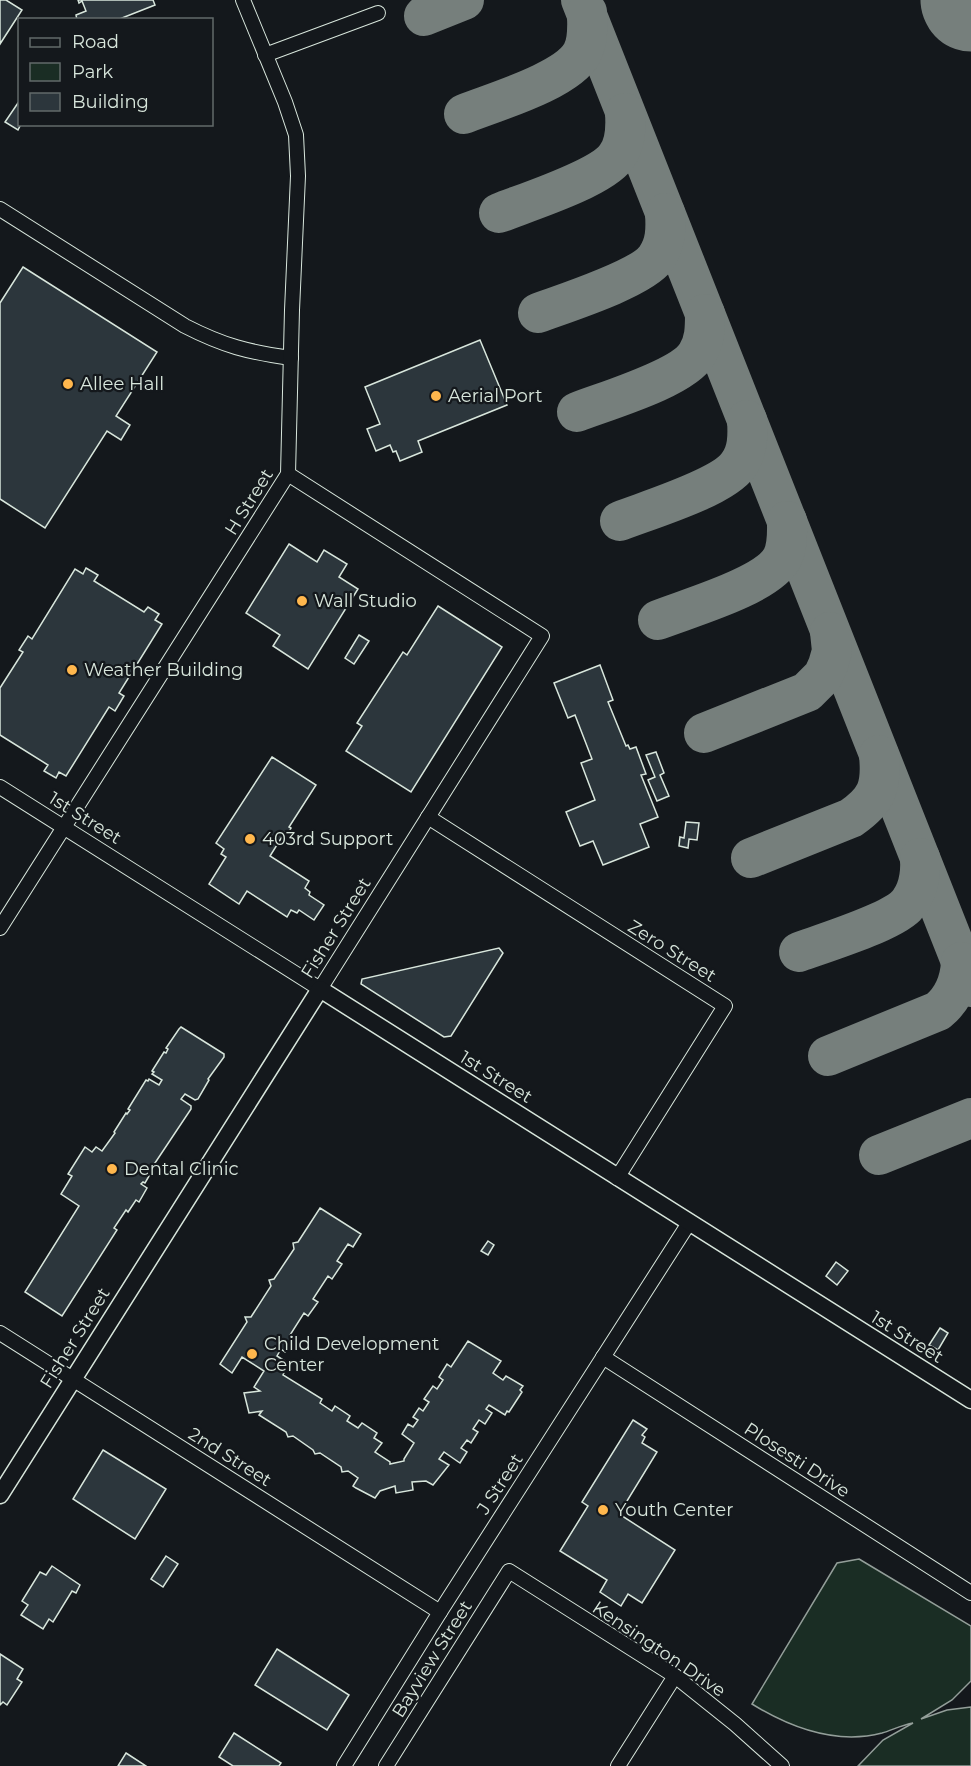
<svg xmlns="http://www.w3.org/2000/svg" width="971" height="1766" viewBox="0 0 971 1766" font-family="Montserrat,sans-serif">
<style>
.green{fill:#1a2d24;stroke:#939e99;stroke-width:1.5}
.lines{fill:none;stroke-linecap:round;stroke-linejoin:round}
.taxiway{stroke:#767f7c;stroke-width:40}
.runway{stroke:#767f7c;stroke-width:99}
.building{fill:#2c363c;stroke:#d8e6dc;stroke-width:1.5}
.minor-casing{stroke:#d8e6dc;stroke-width:16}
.tertiary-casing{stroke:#d8e6dc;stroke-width:19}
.minor{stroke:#14181c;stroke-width:14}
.tertiary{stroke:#14181c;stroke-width:16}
.poi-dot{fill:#ffb74d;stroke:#14181c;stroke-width:2}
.labels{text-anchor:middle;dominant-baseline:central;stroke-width:4.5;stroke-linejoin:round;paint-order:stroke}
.poi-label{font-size:18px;fill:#d8e6dc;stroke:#14181c;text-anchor:start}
.street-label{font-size:18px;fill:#d8e6dc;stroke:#14181c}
</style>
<rect width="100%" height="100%" fill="#14181c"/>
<path class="green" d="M 859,1559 L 971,1626 L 971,1681 L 952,1700 L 921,1719 L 947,1710 L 971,1707 L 971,1766 L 858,1766 L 883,1740 L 913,1723 C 902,1725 892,1730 882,1733 C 836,1745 791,1728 752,1704 L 837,1563 Z"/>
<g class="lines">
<g class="taxiway">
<polyline points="581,0 971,987"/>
<polyline points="424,16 464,0"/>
<path d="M 464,114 C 494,102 567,81 582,53 C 589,40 587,26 587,12"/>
<path d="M 499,213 C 527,202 600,179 616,157 C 626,144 626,128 625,113"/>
<path d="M 538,313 C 565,303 641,279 656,258 C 666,244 666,229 665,213"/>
<path d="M 577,412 C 605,401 682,379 697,354 C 705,341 705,328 705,314"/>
<path d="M 620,521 C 648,510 722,488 738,465 C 748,452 748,436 747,420"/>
<path d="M 658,620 C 688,608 767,586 782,558 C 788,546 787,534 787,521"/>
<polyline points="704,733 807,692 823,676 828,665 832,651 830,632"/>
<path d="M 751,858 L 851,818 C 877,800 882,787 879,755"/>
<path d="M 799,952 C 824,943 889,923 906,906 C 918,893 921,875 920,858"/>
<path d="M 828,1056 L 938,1011 C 954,998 960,981 961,962"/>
<polyline points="879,1155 971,1118"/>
</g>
<polyline class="runway" points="970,0 971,2"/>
</g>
<g class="building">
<polygon points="0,0 6,0 22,10 0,44"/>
<polygon points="78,0 153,0 155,5 117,20 77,20 76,15 86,11 82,1 79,3"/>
<polygon points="20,100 20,124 21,124 18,130 5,122"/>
<polygon points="23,267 157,352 116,416 130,425 121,440 107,431 45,528 0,499 0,303"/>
<polygon points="480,340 507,405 418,441 422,452 400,461 396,451 393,452 390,445 376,451 367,429 380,424 365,387"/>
<polygon points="289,544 317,562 324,550 347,564 339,577 358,589 308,669 273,646 280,635 246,613"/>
<polygon points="86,568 98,575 94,581 144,612 148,607 159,614 155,620 162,624 119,693 124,696 115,711 109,707 66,776 59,772 56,778 44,771 48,765 0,735 0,688 23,652 19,650 28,636 32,639 75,569 83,574"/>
<polygon points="438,606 502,647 411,792 346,751 362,726 357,723 403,652 407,655"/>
<polygon points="359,635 369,641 354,664 345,658"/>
<polygon points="600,665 613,700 608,702 626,746 628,745 630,749 636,747 646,774 641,775 658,817 640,824 649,847 603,865 593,841 580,846 566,812 595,800 581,763 592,759 575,715 568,718 554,683"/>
<polygon points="656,752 664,773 660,775 669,796 657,801 648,780 655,777 646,755"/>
<polygon points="272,757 316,785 289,827 291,828 288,834 285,832 270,856 309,881 305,888 310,892 309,895 324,905 314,920 299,910 297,913 291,910 287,917 247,891 239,904 209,884 226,857 221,854 224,849 216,843"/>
<polygon points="686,822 699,823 697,840 689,839 688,848 679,846 680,837 684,838"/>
<polygon points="499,948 503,953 451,1036 444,1037 361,984 362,979"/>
<polygon points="181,1027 224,1054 224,1057 208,1079 209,1080 198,1099 195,1100 185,1094 181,1099 191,1106 191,1109 155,1163 156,1164 145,1183 143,1182 141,1184 147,1188 139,1202 136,1200 128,1212 126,1210 114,1228 117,1230 62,1316 25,1292 79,1206 61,1194 72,1176 68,1174 85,1147 92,1152 96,1147 102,1151 115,1133 114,1132 126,1113 127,1114 130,1110 128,1109 146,1080 148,1081 149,1079 159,1085 162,1080 152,1074 154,1072 152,1071 164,1052 166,1053 168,1049 166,1048 179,1029"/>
<polygon points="320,1208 361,1234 353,1247 348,1244 337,1261 342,1264 332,1279 328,1276 313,1299 318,1302 308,1316 304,1313 290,1335 294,1338 285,1352 281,1349 277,1356 288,1363 283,1375 322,1399 320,1403 332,1411 335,1406 350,1416 347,1421 358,1428 362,1423 377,1433 374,1438 382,1443 375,1452 390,1462 390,1464 404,1461 404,1459 414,1443 402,1434 408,1424 413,1427 418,1420 413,1417 419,1408 423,1411 429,1402 424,1399 433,1386 437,1389 443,1380 439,1377 447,1364 451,1367 468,1341 501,1361 493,1373 503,1380 506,1376 523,1386 520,1390 522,1392 509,1412 507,1411 505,1415 489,1405 486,1409 492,1413 485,1424 479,1420 473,1429 478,1432 471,1443 467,1440 461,1448 467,1452 460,1463 444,1452 439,1459 449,1465 433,1485 426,1481 412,1482 413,1490 396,1493 395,1486 380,1491 375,1498 356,1488 353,1486 358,1478 348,1471 342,1472 341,1467 320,1453 315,1454 313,1450 293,1436 288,1437 286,1432 259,1415 262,1411 249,1413 244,1393 260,1391 254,1387 264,1371 242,1357 232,1373 220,1364 247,1322 245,1317 251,1317 271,1286 269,1280 274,1279 294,1249 293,1243 298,1242"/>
<polygon points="488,1241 494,1245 488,1255 481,1251"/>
<polygon points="836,1262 848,1271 837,1285 826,1276"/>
<polygon points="940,1328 948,1333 938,1350 929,1345"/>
<polygon points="633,1420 647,1429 642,1435 645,1437 642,1443 657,1452 619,1514 675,1550 642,1603 628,1594 621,1606 600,1592 607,1580 560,1551 588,1506 582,1502"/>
<polygon points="103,1450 166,1489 135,1539 73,1499"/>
<polygon points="166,1556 178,1564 163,1587 151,1579"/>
<polygon points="52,1566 80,1585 76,1593 72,1591 53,1622 49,1619 43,1629 21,1615 28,1605 22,1601 40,1572 46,1575"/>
<polygon points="277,1649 349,1695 327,1730 255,1685"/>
<polygon points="0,1654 23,1669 17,1679 22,1682 7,1705 3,1702 0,1705"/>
<polygon points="234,1733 281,1763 279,1766 233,1766 219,1757"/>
<polygon points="126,1753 146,1766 118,1766"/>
</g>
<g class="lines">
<g class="minor-casing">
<g id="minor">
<polyline points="265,55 378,13"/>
<path d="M 0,209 L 185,326 C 224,346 248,352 291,358"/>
<polyline points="0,787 320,989 542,636 288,474"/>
<polyline points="428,817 725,1006 617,1178"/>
<polyline points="0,928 288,474 292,310 298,176 296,135 285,102 243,0"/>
<polyline points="0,1333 440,1612"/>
<polyline points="603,1357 971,1593"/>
<polyline points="344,1766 440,1612 689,1223"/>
<polyline points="386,1766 509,1571 675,1676 735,1724 782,1766"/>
<polyline points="618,1766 675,1676"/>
</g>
</g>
<g class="tertiary-casing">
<polyline id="tertiary" points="0,1495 320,989 971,1400"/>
</g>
<use href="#minor" class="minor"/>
<use href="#tertiary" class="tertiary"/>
</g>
<g class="poi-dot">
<circle cx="68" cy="384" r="6"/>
<circle cx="436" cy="396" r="6"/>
<circle cx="302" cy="601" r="6"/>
<circle cx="72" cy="670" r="6"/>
<circle cx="250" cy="839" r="6"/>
<circle cx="112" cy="1169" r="6"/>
<circle cx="252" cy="1354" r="6"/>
<circle cx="603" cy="1510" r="6"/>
</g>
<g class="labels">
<g class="poi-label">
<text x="80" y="384">Allee Hall</text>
<text x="448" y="396">Aerial Port</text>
<text x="314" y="601">Wall Studio</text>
<text x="84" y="670">Weather Building</text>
<text x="262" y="839">403rd Support</text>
<text x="124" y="1169">Dental Clinic</text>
<text x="264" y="1344">Child Development<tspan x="264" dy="21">Center</tspan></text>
<text x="615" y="1510">Youth Center</text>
</g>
<g class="street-label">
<text transform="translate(249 502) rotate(-58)">H Street</text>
<text transform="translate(85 818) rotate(32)">1st Street</text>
<text transform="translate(336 928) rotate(-58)">Fisher Street</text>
<text transform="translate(672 951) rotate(32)">Zero Street</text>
<text transform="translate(496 1077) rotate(32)">1st Street</text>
<text transform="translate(907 1337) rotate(32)">1st Street</text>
<text transform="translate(75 1338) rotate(-58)">Fisher Street</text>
<text transform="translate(230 1457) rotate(32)">2nd Street</text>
<text transform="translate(797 1460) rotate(33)">Plosesti Drive</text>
<text transform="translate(500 1484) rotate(-57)">J Street</text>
<text transform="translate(659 1649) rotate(34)">Kensington Drive</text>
<text transform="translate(432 1659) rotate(-58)">Bayview Street</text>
</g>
</g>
<rect x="18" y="18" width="195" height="108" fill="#14181c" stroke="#626a69" stroke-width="1.5"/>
<rect x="30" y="38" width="30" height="9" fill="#14181c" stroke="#626a69" stroke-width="1.5"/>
<text x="72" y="48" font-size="18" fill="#d8e6dc">Road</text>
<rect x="30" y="63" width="30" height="18" fill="#1a2d24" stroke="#626a69" stroke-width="1.5"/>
<text x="72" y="78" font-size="18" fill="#d8e6dc">Park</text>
<rect x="30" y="93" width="30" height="18" fill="#2c363c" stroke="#626a69" stroke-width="1.5"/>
<text x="72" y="108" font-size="18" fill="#d8e6dc">Building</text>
</svg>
